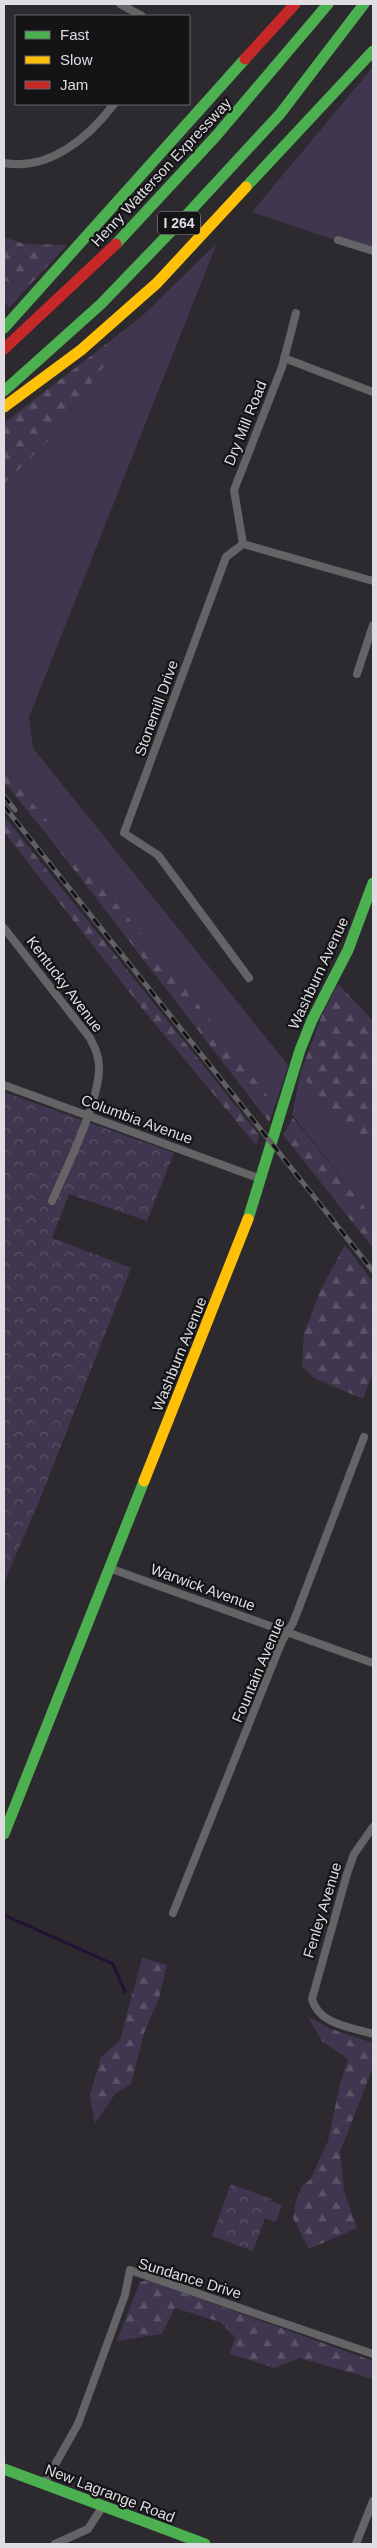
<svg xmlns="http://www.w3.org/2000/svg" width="377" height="2548" viewBox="0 0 377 2548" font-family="Arial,sans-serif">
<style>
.green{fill:#41364f}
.forest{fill:url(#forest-firs)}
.park{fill:url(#park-crowns)}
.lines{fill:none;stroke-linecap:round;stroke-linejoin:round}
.stream{stroke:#231135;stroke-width:3}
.street{stroke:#646366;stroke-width:8}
.fast{stroke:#4caf50;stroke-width:11}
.slow{stroke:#ffc107;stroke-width:11}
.jam{stroke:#c62828;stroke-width:11}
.rail-casing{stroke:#616063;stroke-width:5}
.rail{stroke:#141315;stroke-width:3;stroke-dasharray:9;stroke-linecap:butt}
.labels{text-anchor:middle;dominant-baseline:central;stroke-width:4.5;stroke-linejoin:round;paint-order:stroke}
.shield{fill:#141315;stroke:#a2a0a4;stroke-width:1}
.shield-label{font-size:14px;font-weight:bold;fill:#dfdde2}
.street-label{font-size:15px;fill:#dfdde2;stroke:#141315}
</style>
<defs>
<pattern id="forest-firs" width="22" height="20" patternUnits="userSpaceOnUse" patternTransform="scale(1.25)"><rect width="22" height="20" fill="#41364f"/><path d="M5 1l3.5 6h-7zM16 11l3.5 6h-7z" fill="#5c5368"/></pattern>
<pattern id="park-crowns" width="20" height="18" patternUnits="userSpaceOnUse" patternTransform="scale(1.25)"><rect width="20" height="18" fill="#41364f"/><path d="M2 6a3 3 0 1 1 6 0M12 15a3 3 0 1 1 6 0" fill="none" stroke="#5c5368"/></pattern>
</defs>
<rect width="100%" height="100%" fill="#2c2a2f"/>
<g class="green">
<polygon points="373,67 373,253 252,212"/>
<polygon points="217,243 29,717 33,748 288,1065 275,1106 177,976 4,769 4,484 48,441 141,317"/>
<polygon points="4,280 27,288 9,308 4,301"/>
<polygon points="300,1074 373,1157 373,1217 292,1115"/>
<polygon points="271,2201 282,2205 276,2222 265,2218"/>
</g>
<g class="forest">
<polygon points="4,237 24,244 67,245 27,288 4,280"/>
<polygon points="141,317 48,441 4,484 4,423"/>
<polygon points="4,769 177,976 275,1106 269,1122 48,836 4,782"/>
<polygon points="4,816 259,1135 256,1145 145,1012 4,832"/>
<polygon points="338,984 373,1021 373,1157 300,1074 322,1015"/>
<polygon points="293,1118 373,1217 373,1248 283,1135"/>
<polygon points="345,1245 373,1282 373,1372 363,1399 314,1378 302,1366 304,1333 321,1289"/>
<polygon points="142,1958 167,1965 159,1998 144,2033 131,2084 115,2094 95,2123 90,2095 101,2057 120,2040"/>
<polygon points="308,2017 331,2029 373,2043 373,2067 340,2152 344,2191 357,2228 309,2249 293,2218 296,2201 302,2186 310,2180 328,2141 340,2084 348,2059 322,2041"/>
<polygon points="148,2280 373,2361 373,2379 300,2358 275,2368 230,2354 235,2337 220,2322 175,2308 162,2334 117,2341 140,2282"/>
</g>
<g class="park">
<polygon points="4,1092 174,1153 147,1221 69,1194 52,1238 131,1268 38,1504 4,1582"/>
<polygon points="231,2184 272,2199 253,2251 212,2236"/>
</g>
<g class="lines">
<polyline class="stream" points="4,1915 113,1964 125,1992"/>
<g class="street">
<polyline points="120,4 142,16"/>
<path d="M 4,163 C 50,171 89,137 114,104"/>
<polyline points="338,240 373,251"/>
<polyline points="284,358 373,392"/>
<polyline points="243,544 226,557 124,833 158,855 249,978"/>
<polyline points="243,544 234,490 282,367 296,313"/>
<polyline points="243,544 373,581"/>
<polyline points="357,674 373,625"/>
<path d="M 4,928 L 90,1038 C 95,1048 99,1056 99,1067 C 100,1100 66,1169 52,1201"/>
<polyline points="4,1085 261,1179"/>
<polyline points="109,1568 373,1663"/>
<path d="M 373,1827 L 354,1854 L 347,1874 L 312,1999 C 319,2025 351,2027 373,2034"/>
<polyline points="173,1913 282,1641 293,1623 364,1437"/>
<polyline points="44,2484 78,2424 125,2295 130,2270 373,2354"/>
<polyline points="55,2544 88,2529 103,2506"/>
<polyline points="356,2544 373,2501"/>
</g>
<g class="fast">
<polyline points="246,187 373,51"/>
<polyline points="116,244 216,136 328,4"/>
<polyline points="4,328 245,59"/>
<polyline points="4,391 101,304 181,221 280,114 364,4"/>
<polyline points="248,1219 300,1050 312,1020 348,950 373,883"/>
<polyline points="4,1834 144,1481"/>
<polyline points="4,2469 205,2544"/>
</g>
<g class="slow">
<polyline points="4,407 81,350 157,283 246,187"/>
<polyline points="144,1481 248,1219"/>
</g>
<g class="jam">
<polyline points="245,59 295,4"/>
<polyline points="4,349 116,244"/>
</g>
<g class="rail-casing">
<g id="rail">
<polyline points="4,796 15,810"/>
<polyline points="4,806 373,1271"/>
</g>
</g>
<use href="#rail" class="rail"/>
</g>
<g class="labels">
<rect class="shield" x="158" y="211.5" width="42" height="23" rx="4"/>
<g class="shield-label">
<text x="179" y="223">I 264</text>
</g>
<g class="street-label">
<text transform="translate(161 172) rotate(-47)">Henry Watterson Expressway</text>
<text transform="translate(245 423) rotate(-68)">Dry Mill Road</text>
<text transform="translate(156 708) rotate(-70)">Stonemill Drive</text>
<text transform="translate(318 973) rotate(-65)">Washburn Avenue</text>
<text transform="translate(65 984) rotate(53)">Kentucky Avenue</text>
<text transform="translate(137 1119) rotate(20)">Columbia Avenue</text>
<text transform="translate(179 1354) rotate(-68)">Washburn Avenue</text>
<text transform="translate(203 1587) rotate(20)">Warwick Avenue</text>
<text transform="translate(258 1670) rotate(-67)">Fountain Avenue</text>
<text transform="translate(322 1910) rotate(-73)">Fenley Avenue</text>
<text transform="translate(190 2278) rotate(17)">Sundance Drive</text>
<text transform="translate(110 2493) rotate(21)">New Lagrange Road</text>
</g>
</g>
<rect width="377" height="2548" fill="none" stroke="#dfdde2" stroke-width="10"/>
<rect x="15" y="15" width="175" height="90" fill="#141315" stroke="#656467"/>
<rect x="25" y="31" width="25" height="8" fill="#4caf50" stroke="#656467"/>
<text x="60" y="40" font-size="15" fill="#dfdde2">Fast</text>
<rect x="25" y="56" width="25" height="8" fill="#ffc107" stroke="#656467"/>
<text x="60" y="65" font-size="15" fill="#dfdde2">Slow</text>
<rect x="25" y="81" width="25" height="8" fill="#c62828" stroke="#656467"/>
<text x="60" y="90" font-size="15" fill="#dfdde2">Jam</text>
</svg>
